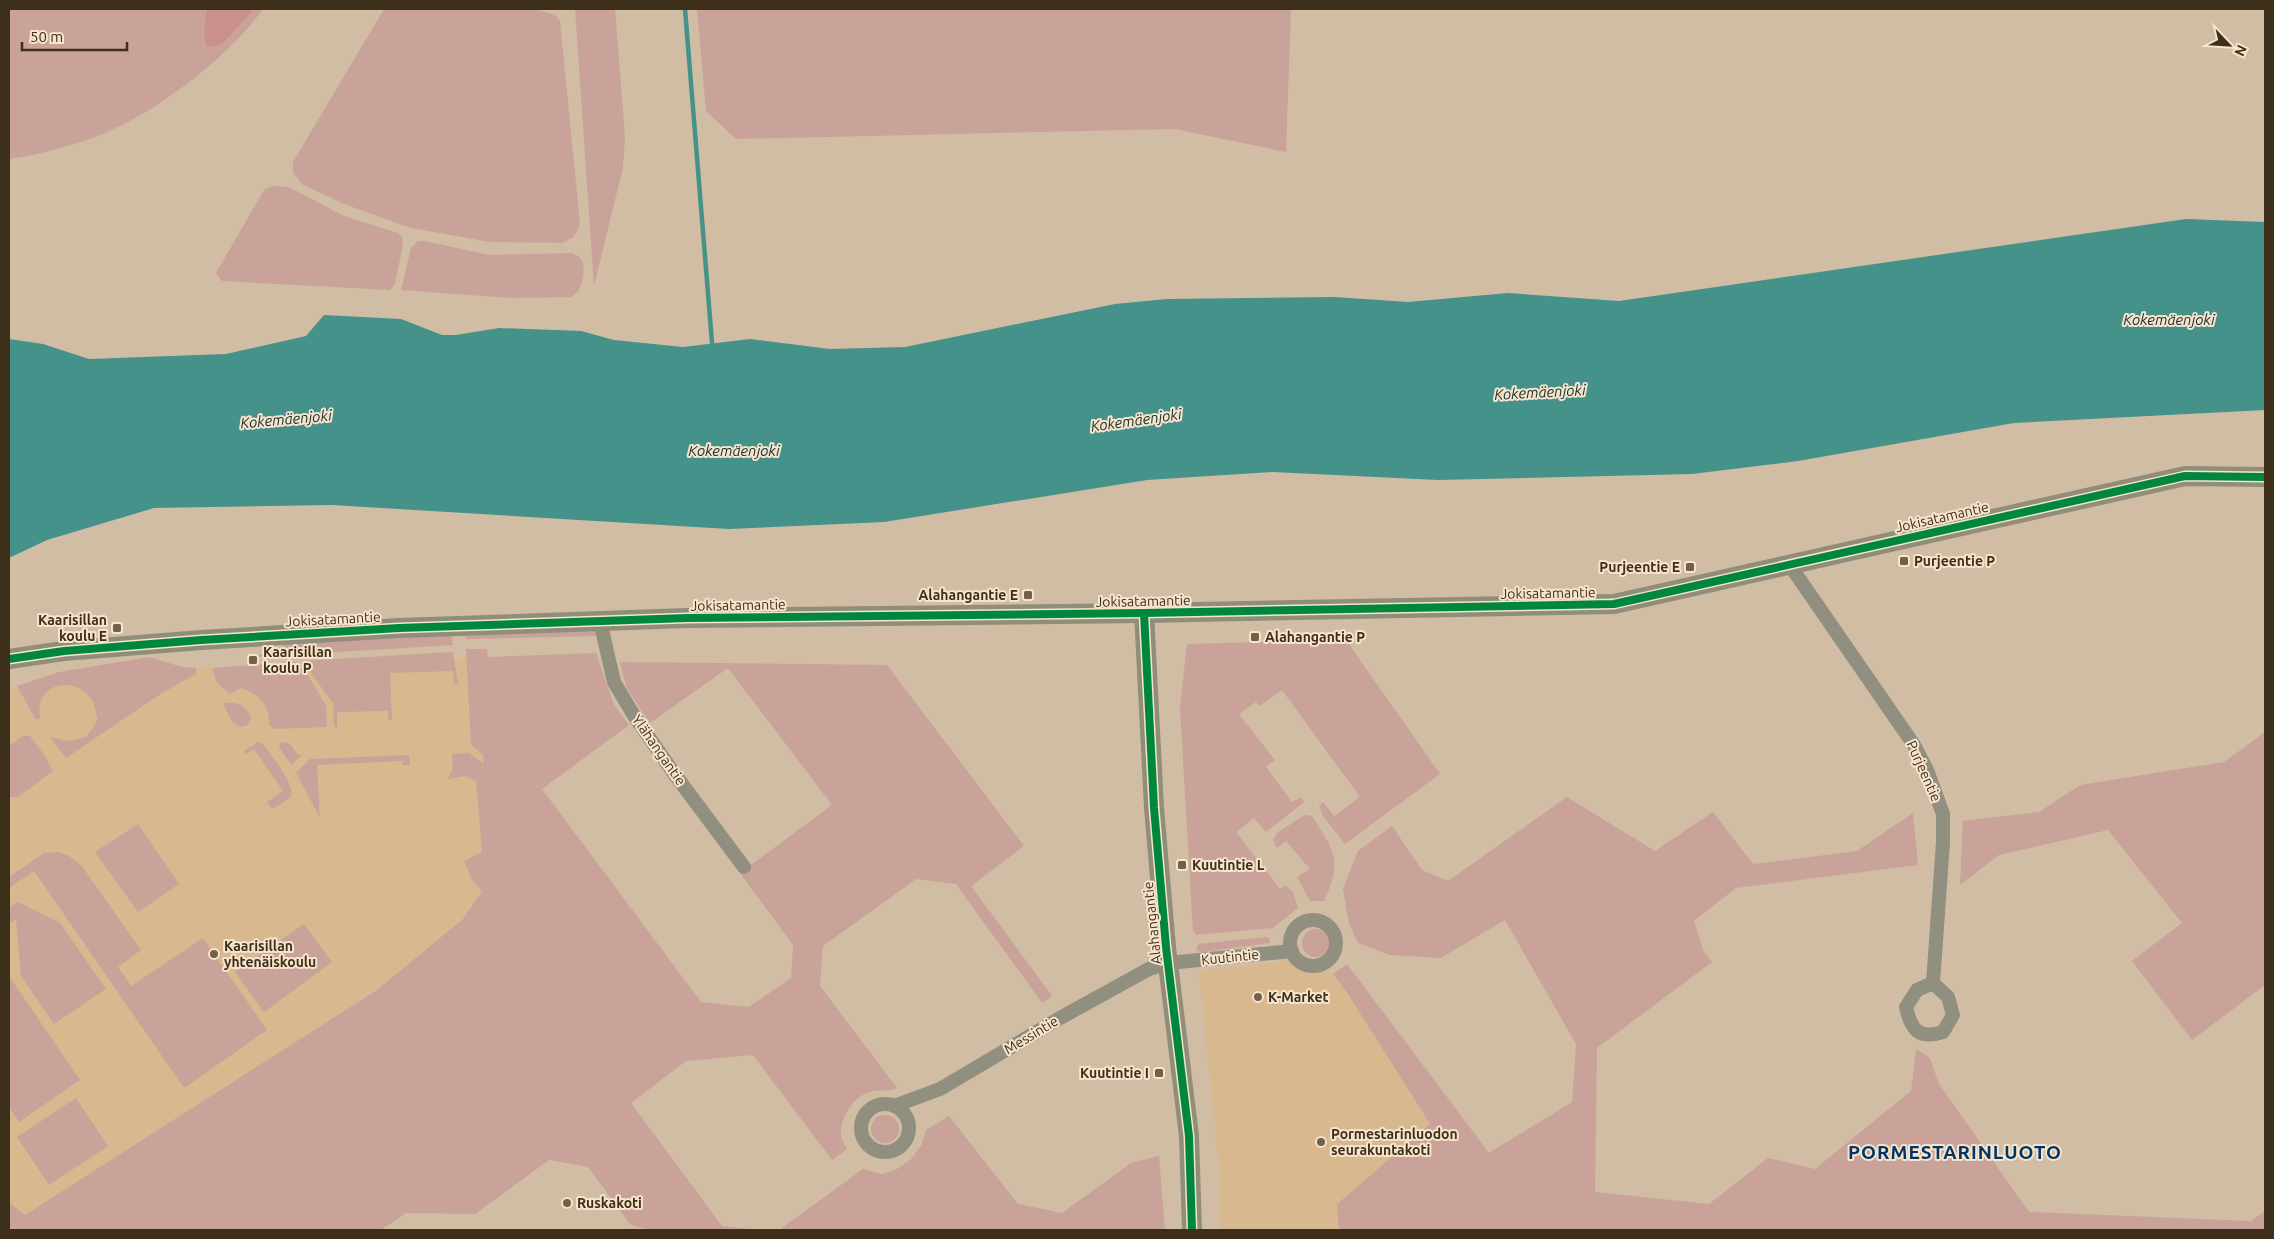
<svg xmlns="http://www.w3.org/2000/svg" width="2274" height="1239" viewBox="0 0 2274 1239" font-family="Ubuntu,sans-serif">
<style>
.built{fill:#d8b88f}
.green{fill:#c9a299}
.forest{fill:#ca908b}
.water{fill:#449289}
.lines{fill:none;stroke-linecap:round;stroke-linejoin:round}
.stream{stroke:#449289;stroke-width:4.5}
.street{stroke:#908f80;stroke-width:14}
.secondary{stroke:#908d7b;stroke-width:20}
.cycleway-casing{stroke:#f7e4cc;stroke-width:11}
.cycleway{stroke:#00873e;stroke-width:8}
.poi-dot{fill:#71614b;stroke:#f7e4cc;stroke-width:2}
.labels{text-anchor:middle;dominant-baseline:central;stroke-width:4;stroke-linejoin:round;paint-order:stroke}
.street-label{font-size:14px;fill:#3e2f1b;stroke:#f7e4cc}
.poi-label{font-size:14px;font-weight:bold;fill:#3e2f1b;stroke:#f7e4cc;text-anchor:start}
.water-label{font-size:15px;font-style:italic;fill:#1a3130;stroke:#f7e4cc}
.district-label{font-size:19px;font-weight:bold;letter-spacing:1px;fill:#023566;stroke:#f7e4cc}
</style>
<rect width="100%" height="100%" fill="#d1bda4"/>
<g class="built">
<polygon points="477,658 492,877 463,919 377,990 25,1216 9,1202 9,691 59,673 154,662 196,668"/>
<polygon points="1287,961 1333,974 1348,994 1430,1124 1337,1204 1339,1230 1221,1230 1219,1167 1199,971"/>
</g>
<g class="green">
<path d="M 9,9 L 263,9 C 230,56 157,112 105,133 C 73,146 42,154 9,159 Z"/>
<polygon points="384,9 535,9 555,15 560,21 580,224 574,237 562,243 490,242 411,228 344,204 302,184 293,173 293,162"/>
<polygon points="575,9 615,9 625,137 623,167 594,286"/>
<polygon points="697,9 1291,9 1286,152 1175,129 736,139 706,111"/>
<polygon points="273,186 289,187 344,216 398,233 402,237 403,244 395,284 390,290 222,281 216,273 264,190"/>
<path d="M 418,241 L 425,241 L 489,255 L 572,253 C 573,254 579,257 579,257 C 588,265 583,293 571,297 L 511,298 L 401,290 L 411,248 Z"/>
<polygon points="593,626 597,636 466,639 464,630"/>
<polygon points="450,630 453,645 253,657 302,639"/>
<polygon points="1346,640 1440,774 1345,844 1323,816 1319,806 1323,802 1334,816 1360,797 1282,690 1260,706 1256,702 1239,714 1275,760 1266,767 1292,802 1301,797 1304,802 1266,832 1254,818 1236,832 1280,889 1285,885 1293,892 1298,908 1273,928 1197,935 1193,932 1180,707 1187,644"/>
<path d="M 466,649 L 487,649 L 488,657 L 596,653 L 614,705 L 629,725 L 542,789 L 701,1002 L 749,1007 L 791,978 L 793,945 L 740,873 L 832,805 L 728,668 L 650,723 L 627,689 L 620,662 L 887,665 L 1024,846 L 971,886 L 1052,996 L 1042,1003 L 956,884 L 916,879 L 823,946 L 820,986 L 897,1088 C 887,1092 879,1089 870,1092 C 853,1096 840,1118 841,1135 C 841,1139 845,1145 847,1149 L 832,1160 L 753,1055 L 686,1061 L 631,1103 L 722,1226 L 757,1230 L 649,1230 L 631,1225 L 588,1167 L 549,1160 L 475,1214 L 406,1213 L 381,1230 L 9,1230 L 9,1202 L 25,1215 L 377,990 L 463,919 L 482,891 L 472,880 L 464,861 L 482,852 L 476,781 L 465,776 L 448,779 L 453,767 L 452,754 L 469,753 L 484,764 L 483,755 L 471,745 Z"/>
<polygon points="453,652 458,684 454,684 453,671 390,673 392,720 388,721 388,711 337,712 337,727 334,727 333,703 302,661"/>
<path d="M 149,657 L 182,667 L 196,668 L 196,674 L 162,693 L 66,758 L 50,737 L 69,741 L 86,737 C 89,732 96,725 97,720 C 98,717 96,715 96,712 C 92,682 50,674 40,703 C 39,707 40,714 40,718 L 36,720 L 17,686 L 59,672 Z"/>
<path d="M 295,662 L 308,675 L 326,706 L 327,727 L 275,729 L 269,725 C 270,705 260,695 241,688 L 230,694 L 217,683 L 212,668 Z"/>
<path d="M 223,703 C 237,702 246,704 251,718 L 248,725 L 240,727 L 232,722 Z"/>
<polygon points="2265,732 2265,985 2192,1040 2132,961 2182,923 2108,830 1999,855 1960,885 1963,821 2039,812 2080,785 2224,762"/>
<polygon points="23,736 30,736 45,756 53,771 18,797 9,797 9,746"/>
<path d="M 258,742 L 263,744 C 270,754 295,784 291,795 C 288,801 278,805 272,809 L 267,802 L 283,791 L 254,749 L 246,754 L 244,751 Z"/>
<polygon points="285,742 290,744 298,755 303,754 291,765 279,747 280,743"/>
<polygon points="409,755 410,765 402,765 402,761 317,765 320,818 296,773 310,759"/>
<polygon points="1567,797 1655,851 1713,812 1753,864 1857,851 1913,813 1918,865 1736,888 1694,921 1703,950 1712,962 1597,1048 1595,1192 1709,1204 1768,1158 1815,1169 1911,1091 1916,1049 1930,1058 1939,1084 2029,1212 2251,1221 2265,1211 2265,1230 1339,1230 1337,1204 1430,1124 1348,994 1333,974 1347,964 1489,1153 1572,1102 1576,1044 1505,920 1441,958 1390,955 1358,943 1349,924 1343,889 1358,851 1392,826 1422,870 1448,881"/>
<path d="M 1305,815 L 1312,816 C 1334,851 1343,860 1324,901 L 1310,901 L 1297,877 L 1310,869 L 1286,841 L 1277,848 L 1273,840 L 1277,833 Z"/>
<polygon points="138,824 179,884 138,912 95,852"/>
<polygon points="58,852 69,856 81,865 141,950 118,967 131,986 203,938 267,1030 184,1088 34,871 9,888 9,877 44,853"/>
<path d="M 18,902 L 60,923 L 106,989 L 54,1024 L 21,976 L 16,919 L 9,924 C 9,913 7,906 18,902 Z"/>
<polygon points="304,924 332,962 264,1012 235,972"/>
<circle cx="1316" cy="943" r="14"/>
<polygon points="1266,937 1270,939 1270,943 1204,952 1196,951 1198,944"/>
<polygon points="9,976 80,1080 19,1122 9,1107"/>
<polygon points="76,1098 108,1146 49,1185 17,1137"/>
<circle cx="885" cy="1129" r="14"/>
<polygon points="949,1116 1018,1204 1062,1213 1131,1163 1159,1156 1165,1230 779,1230 863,1169 882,1174 897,1169 911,1159 922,1144 926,1130"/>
</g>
<polygon class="forest" points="207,9 254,9 222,44 207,47 204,33"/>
<polygon class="water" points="2186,219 2265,222 2265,410 2014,423 1798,461 1692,474 1438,480 1272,472 1147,480 884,522 729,529 332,505 154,508 47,540 9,558 9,339 43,344 89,359 226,354 306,336 324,315 401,319 442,335 456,335 499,328 581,331 614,340 683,347 750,339 830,349 905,347 1115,304 1167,299 1335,297 1408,302 1508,293 1619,301"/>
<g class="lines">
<polyline class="stream" points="685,9 712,343"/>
<g class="street">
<path d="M 1789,564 L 1914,745 L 1927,770 L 1943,814 L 1943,842 L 1933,983 L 1917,990 L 1906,1007 C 1911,1029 1918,1040 1943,1032 L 1953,1015 L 1948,997 L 1933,983"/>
<polyline points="600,621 614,682 633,714 673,772 744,867"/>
<circle cx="1313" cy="943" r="23"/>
<circle cx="885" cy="1128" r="24"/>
<polyline points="894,1106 940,1089 1060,1018 1149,969 1168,963 1292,951"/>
</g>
<g class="secondary">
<polyline points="1144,613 1154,808 1166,947 1189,1136 1192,1230"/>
<polyline points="9,659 64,651 201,640 399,628 687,618 1144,613 1614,604 2185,476 2265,477"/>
</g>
<g class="cycleway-casing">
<g id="cycleway">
<polyline points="1144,613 1154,808 1166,947 1189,1136 1192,1230"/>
<polyline points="9,659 64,651 201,640 399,628 687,618 1144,613 1614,604 2185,476 2265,477"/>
</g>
</g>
<use href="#cycleway" class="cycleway"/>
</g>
<g class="poi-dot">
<rect x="1899" y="556" width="10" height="10" rx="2.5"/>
<rect x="1685" y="562" width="10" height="10" rx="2.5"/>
<rect x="1023" y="590" width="10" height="10" rx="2.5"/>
<rect x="112" y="623" width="10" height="10" rx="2.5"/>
<rect x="1250" y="632" width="10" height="10" rx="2.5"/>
<rect x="248" y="655" width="10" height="10" rx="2.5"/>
<rect x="1177" y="860" width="10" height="10" rx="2.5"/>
<circle cx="214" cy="954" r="5"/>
<circle cx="1258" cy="997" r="5"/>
<rect x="1154" y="1068" width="10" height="10" rx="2.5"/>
<circle cx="1321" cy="1142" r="5"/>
<circle cx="567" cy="1203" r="5"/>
</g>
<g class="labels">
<g class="street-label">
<text transform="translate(1942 517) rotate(-13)">Jokisatamantie</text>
<text transform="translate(1548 593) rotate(-1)">Jokisatamantie</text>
<text transform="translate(1143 601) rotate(-1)">Jokisatamantie</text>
<text transform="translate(738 605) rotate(-1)">Jokisatamantie</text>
<text transform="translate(333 619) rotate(-3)">Jokisatamantie</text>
<text transform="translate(659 750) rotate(55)">Ylähangantie</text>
<text transform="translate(1924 771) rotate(66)">Purjeentie</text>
<text transform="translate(1152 923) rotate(-96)">Alahangantie</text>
<text transform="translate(1230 957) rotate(-6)">Kuutintie</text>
<text transform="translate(1031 1035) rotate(-31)">Messintie</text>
</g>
<g class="poi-label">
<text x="1914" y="561">Purjeentie P</text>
<text x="1680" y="567" text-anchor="end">Purjeentie E</text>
<text x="1018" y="595" text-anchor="end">Alahangantie E</text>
<text x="107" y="620" text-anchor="end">Kaarisillan<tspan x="107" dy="16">koulu E</tspan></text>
<text x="1265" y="637">Alahangantie P</text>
<text x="263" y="652">Kaarisillan<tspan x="263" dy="16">koulu P</tspan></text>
<text x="1192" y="865">Kuutintie L</text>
<text x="224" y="946">Kaarisillan<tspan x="224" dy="16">yhtenäiskoulu</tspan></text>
<text x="1268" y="997">K-Market</text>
<text x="1149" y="1073" text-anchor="end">Kuutintie I</text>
<text x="1331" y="1134">Pormestarinluodon<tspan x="1331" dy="16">seurakuntakoti</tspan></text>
<text x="577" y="1203">Ruskakoti</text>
</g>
<g class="water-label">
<text x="2169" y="319">Kokemäenjoki</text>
<text transform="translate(1540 392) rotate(-3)">Kokemäenjoki</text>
<text transform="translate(286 419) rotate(-5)">Kokemäenjoki</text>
<text transform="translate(1136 420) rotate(-8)">Kokemäenjoki</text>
<text x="734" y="450">Kokemäenjoki</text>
</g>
<g class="district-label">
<text x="1955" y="1152">PORMESTARINLUOTO</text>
</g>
</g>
<rect width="2274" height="1239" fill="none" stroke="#3e2f1b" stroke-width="20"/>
<g transform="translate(2229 45) rotate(115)" stroke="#f7e4cc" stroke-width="4" paint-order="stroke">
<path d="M0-4L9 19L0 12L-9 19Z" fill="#3e2f1b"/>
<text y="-8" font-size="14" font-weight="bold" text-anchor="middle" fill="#3e2f1b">N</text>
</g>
<path d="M22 42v8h105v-8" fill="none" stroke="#3e2f1b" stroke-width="2.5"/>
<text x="30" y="42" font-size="15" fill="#3e2f1b" stroke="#f7e4cc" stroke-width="4" paint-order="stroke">50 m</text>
</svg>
